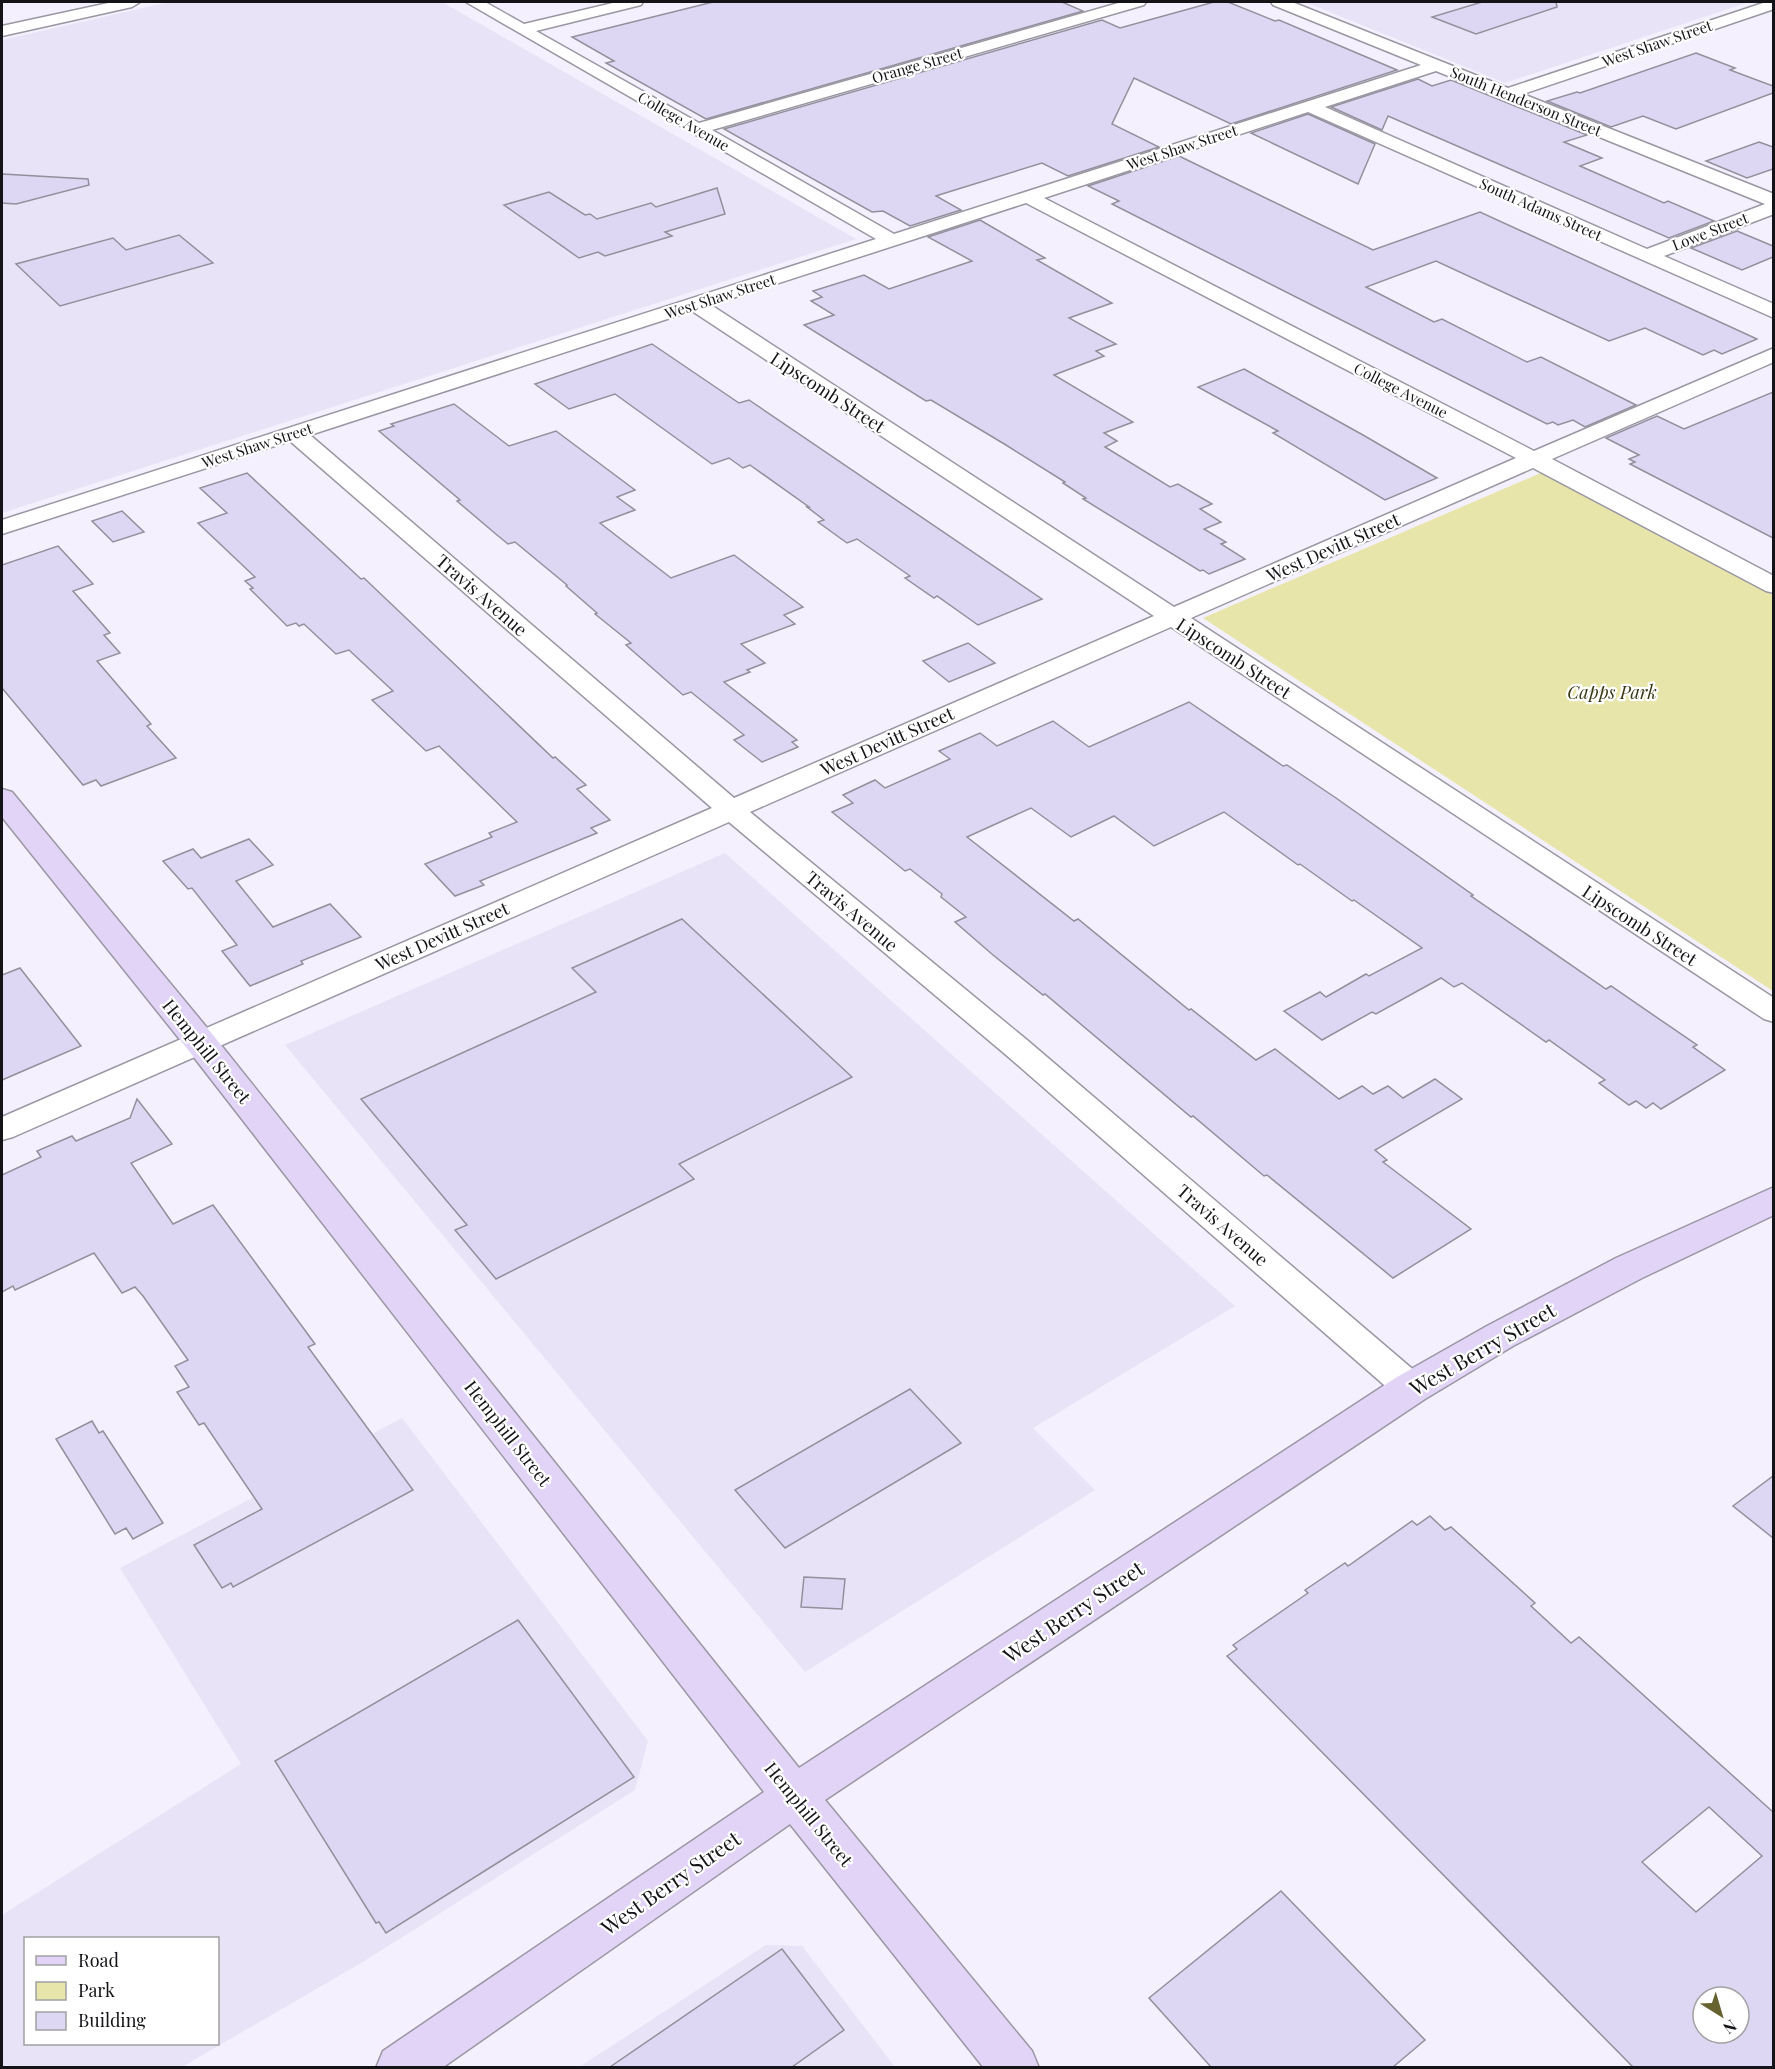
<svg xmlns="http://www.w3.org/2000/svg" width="1775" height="2069" viewBox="0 0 1775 2069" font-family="'Playfair Display',serif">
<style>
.built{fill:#e9e3f7;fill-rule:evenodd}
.green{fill:#e7e5a9}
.building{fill:#ded7f4;stroke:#93909c;stroke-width:1.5;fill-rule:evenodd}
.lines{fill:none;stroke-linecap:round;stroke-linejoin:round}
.minor-casing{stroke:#9a97a3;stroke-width:3}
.secondary-casing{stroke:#9a97a3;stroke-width:3}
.minor{fill:#fff;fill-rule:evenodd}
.secondary{fill:#e1d4f7;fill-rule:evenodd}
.labels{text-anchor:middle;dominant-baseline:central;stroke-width:4.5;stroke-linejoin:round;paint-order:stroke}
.far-street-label{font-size:15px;fill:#141317;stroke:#fff}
.street-label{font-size:18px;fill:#141317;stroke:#fff}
.park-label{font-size:18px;font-style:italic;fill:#393713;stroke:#fff}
.near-street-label{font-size:21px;fill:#141317;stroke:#fff}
</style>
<rect width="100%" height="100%" fill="#f4f0fe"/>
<g class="built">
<polygon points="169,2 442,2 856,239 2,513 2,40"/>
<polygon points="1305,2 1749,2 1505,83"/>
<polygon points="725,853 1235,1306 1033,1428 1095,1490 805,1672 285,1045"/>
<path d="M 402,1418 L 648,1741 L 635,1790 L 366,1960 L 182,2067 L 2,2068 L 2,1915 L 241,1764 L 120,1568 ZM 26,1938 L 218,1938 L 218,2044 L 26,2044 Z"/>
<polygon points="766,1945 802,1946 895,2067 578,2068"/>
</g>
<polygon class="green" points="1543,472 1773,595 1773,991 1203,618"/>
<g class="building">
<polygon points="713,2 1062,2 1083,11 706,119 606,63 614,61 572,37"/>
<polygon points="1214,2 1228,2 1275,21 1279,20 1397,70 1231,124 1134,78 1112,124 1159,147 1068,176 1042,163 942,194 936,196 961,210 910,226 883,211 872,212 724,129 1102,20 1120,28"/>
<polygon points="1482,2 1556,2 1557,7 1476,34 1432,17"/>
<polygon points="1696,53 1735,68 1730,70 1773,86 1773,93 1676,129 1643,116 1611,127 1547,101 1577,92 1580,93"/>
<polygon points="1418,79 1432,86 1451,80 1587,135 1564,142 1602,158 1580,166 1664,203 1668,201 1714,221 1669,238 1388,116 1382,130 1331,107"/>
<polygon points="1308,114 1375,144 1358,184 1251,133"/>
<polygon points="1759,142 1773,147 1773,169 1747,178 1706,161"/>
<polygon points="1179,156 1373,250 1480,212 1757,339 1722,354 1714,350 1703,355 1645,328 1609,341 1436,261 1366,287 1434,322 1442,319 1527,362 1541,357 1636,405 1585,427 1573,420 1558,425 1553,422 1547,424 1112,204 1119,201 1088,186"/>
<polygon points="2,174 88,179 89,185 16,204 2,203"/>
<polygon points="717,188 725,214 665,232 672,236 605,256 598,252 579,258 504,205 549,192 585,215 590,214 597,219 651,203 656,207"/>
<polygon points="980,220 1045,258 1037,260 1112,303 1069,318 1116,344 1096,351 1104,356 1054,375 1133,422 1104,433 1117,441 1105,447 1170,487 1178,484 1212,504 1200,509 1221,522 1204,529 1226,542 1221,544 1245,559 1209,574 1203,570 1200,571 1083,499 1086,498 1063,483 1065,482 1006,445 931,400 926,401 804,325 834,315 811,301 822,297 813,291 864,275 889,289 972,261 928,237"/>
<polygon points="1737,231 1773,246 1773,257 1742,270 1691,248"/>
<polygon points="179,235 213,263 60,306 16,264 113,238 126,250"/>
<polygon points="652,344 739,403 749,400 1042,599 978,625 937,596 934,598 905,578 910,576 857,539 847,543 818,522 824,520 807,507 809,507 750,465 743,468 729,458 712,464 615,394 569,409 535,384"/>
<polygon points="1244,369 1363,435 1437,478 1385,500 1273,433 1278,431 1198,387"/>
<polygon points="1773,392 1773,538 1630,464 1635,462 1629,459 1639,455 1606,438 1657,416 1684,429"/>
<polygon points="454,404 509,446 556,431 635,490 617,497 635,510 600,523 671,578 734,555 803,607 784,615 795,624 741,644 765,663 747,670 750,672 724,682 797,740 792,742 798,747 762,762 734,740 744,735 691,692 683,695 626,645 631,643 595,614 597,613 566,586 567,585 515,542 508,544 497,535 457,501 460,500 379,431 394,426 391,424"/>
<polygon points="247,473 361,579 364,578 553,758 555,757 586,785 577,789 610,820 591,828 597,833 480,881 484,885 455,896 425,864 492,837 489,833 517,822 439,746 426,751 372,700 393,691 349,650 336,654 304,624 299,626 296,623 287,626 250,589 253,588 245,581 255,577 198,523 227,513 200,488"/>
<polygon points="122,511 144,532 113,542 92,521"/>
<polygon points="58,546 93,584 73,591 110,633 104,635 120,653 97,661 151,724 147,726 176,758 101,786 96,780 83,785 2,688 2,565"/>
<polygon points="968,643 995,663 949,682 923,661"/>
<polygon points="1189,702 1283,766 1287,765 1336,798 1473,895 1471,896 1606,989 1611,986 1697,1045 1693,1047 1725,1070 1661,1109 1653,1103 1646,1108 1636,1101 1629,1105 1599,1083 1605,1080 1549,1040 1546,1042 1462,983 1454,987 1441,978 1376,1014 1372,1012 1322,1040 1284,1011 1320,992 1326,997 1366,974 1369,976 1422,948 1354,900 1352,901 1300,864 1298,865 1224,812 1154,846 1114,816 1071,837 1031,808 967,837 1074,921 1078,919 1189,1010 1191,1009 1256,1060 1275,1049 1339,1099 1362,1086 1373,1094 1388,1086 1403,1098 1435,1079 1462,1099 1375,1150 1387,1160 1383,1162 1471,1229 1393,1278 1267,1175 1264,1176 1193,1116 1191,1117 1045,994 1043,995 993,955 955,922 966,917 941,897 942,894 910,869 905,871 832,812 853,803 843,795 875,780 885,788 950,759 939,751 980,733 997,746 1053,721 1089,747"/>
<polygon points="249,839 273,865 236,881 273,927 330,904 361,937 301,961 303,964 250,986 222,951 237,945 192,888 188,889 163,861 193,849 201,858"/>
<polygon points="682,919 852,1077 679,1164 694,1179 496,1279 455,1230 467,1225 361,1099 596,992 572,968"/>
<polygon points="20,968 81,1046 2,1080 2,975"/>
<polygon points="137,1099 172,1144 131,1163 173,1224 213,1205 315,1344 308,1347 413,1490 233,1587 231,1583 222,1588 194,1545 262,1509 204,1423 199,1425 177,1392 189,1387 175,1366 188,1360 143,1296 135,1287 122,1293 94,1253 15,1290 13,1286 2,1292 2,1175 41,1157 37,1151 72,1136 76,1141 130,1118"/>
<polygon points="910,1389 961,1443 785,1548 735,1490"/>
<polygon points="92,1421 99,1433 103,1431 163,1523 133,1539 126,1528 115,1534 56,1439"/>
<polygon points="1773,1476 1773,1538 1733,1506"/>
<path d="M 1430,1516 L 1445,1530 L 1451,1527 L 1535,1603 L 1531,1606 L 1571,1643 L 1579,1637 L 1773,1812 L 1773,2067 L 1633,2067 L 1227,1656 L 1237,1649 L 1233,1645 L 1308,1593 L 1305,1590 L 1345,1563 L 1348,1566 L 1412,1521 L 1417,1525 ZM 1709,1807 L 1762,1856 L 1696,1912 L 1642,1862 ZM 1703,1997 L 1739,1997 L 1739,2033 L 1703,2033 Z"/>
<polygon points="804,1577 845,1579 842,1609 801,1607"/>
<polygon points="518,1620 634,1777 386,1933 379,1922 376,1923 275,1761"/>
<polygon points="1281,1891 1425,2040 1393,2067 1211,2067 1149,1998"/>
<polygon points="782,1949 844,2030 792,2067 610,2067"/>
</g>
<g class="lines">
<g class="minor-casing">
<g id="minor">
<polygon points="113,2 140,2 132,7 2,36 2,26"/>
<path d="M 466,2 L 485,2 L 524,24 L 617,2 L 643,2 L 641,5 L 536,31 L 699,123 L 1122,2 L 1146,2 L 1144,5 L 712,130 L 894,234 L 1421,65 L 1273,5 L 1271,2 L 1292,2 L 1508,88 L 1766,2 L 1774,2 L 1774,9 L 1523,94 L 1774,194 L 1774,214 L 1664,256 L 1774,304 L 1774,318 L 1308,112 L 1044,198 L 1534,451 L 1774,348 L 1774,362 L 1552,459 L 1774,576 L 1774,593 L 1766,591 L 1533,468 L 1191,618 L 1774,998 L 1774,1022 L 1764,1019 L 1171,627 L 750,812 L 1027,1040 L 1423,1378 L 1428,1388 L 1423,1398 L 1411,1402 L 1399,1398 L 1005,1054 L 729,822 L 13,1137 L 2,1140 L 2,1117 L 712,808 L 290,441 L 2,534 L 2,520 L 876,239 ZM 1436,71 L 1765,204 L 1647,249 L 1325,107 ZM 1026,203 L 1516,458 L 1174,607 L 711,305 ZM 692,311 L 1154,616 L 734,798 L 310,435 Z"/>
</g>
</g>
<g class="secondary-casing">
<polygon id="secondary" points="2,789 12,792 213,1035 799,1768 1397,1377 1487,1326 1616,1258 1774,1187 1774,1215 1642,1278 1513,1346 1425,1399 825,1800 1032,2051 1039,2068 984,2068 790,1824 442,2068 376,2068 383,2051 764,1792 189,1051 2,817"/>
</g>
<use href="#minor" class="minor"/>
<use href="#secondary" class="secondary"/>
</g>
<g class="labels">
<g class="far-street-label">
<text transform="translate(1657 43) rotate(-19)">West Shaw Street</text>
<text transform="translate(917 65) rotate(-16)">Orange Street</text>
<text transform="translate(1526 101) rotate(22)">South Henderson Street</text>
<text transform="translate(684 121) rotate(30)">College Avenue</text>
<text transform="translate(1182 147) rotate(-18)">West Shaw Street</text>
<text transform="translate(1541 209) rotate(24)">South Adams Street</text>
<text transform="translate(1710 231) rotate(-21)">Lowe Street</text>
<text transform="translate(720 296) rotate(-18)">West Shaw Street</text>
<text transform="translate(1401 390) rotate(27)">College Avenue</text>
<text transform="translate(257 445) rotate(-18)">West Shaw Street</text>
</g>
<g class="street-label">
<text transform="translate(828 392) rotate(33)">Lipscomb Street</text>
<text transform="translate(1333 547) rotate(-24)">West Devitt Street</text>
<text transform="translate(482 595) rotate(41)">Travis Avenue</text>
<text transform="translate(1234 658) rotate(33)">Lipscomb Street</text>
<text transform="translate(887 741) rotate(-24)">West Devitt Street</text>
<text transform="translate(852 911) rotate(40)">Travis Avenue</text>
<text transform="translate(1640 925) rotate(33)">Lipscomb Street</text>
<text transform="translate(442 936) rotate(-24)">West Devitt Street</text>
<text transform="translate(207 1051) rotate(51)">Hemphill Street</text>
<text transform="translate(1223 1225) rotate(41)">Travis Avenue</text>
<text transform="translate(508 1433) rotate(52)">Hemphill Street</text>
<text transform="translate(809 1814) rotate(51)">Hemphill Street</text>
</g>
<g class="park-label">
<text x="1612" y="692">Capps Park</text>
</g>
<g class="near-street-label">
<text transform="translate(1482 1348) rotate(-30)">West Berry Street</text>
<text transform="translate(1073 1611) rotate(-34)">West Berry Street</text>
<text transform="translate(670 1882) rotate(-35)">West Berry Street</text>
</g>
</g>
<rect width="1775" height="2069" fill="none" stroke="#141317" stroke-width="6"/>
<rect x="24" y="1937" width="195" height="108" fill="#ffffff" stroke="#a1a1a2" stroke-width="1.5"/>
<rect x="36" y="1956" width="30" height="9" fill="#e1d4f7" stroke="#a1a1a2" stroke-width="1.5"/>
<text x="78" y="1967" font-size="18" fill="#141317">Road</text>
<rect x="36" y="1982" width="30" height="18" fill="#e7e5a9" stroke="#a1a1a2" stroke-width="1.5"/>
<text x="78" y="1997" font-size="18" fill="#141317">Park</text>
<rect x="36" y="2012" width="30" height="18" fill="#ded7f4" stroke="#a1a1a2" stroke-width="1.5"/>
<text x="78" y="2027" font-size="18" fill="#141317">Building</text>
<g transform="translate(1721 2015) rotate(143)"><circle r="28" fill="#ffffff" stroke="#a1a1a2" stroke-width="1.5"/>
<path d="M0-4.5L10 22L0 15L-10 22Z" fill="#666330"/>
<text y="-9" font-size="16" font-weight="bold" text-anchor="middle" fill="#141317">N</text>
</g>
</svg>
